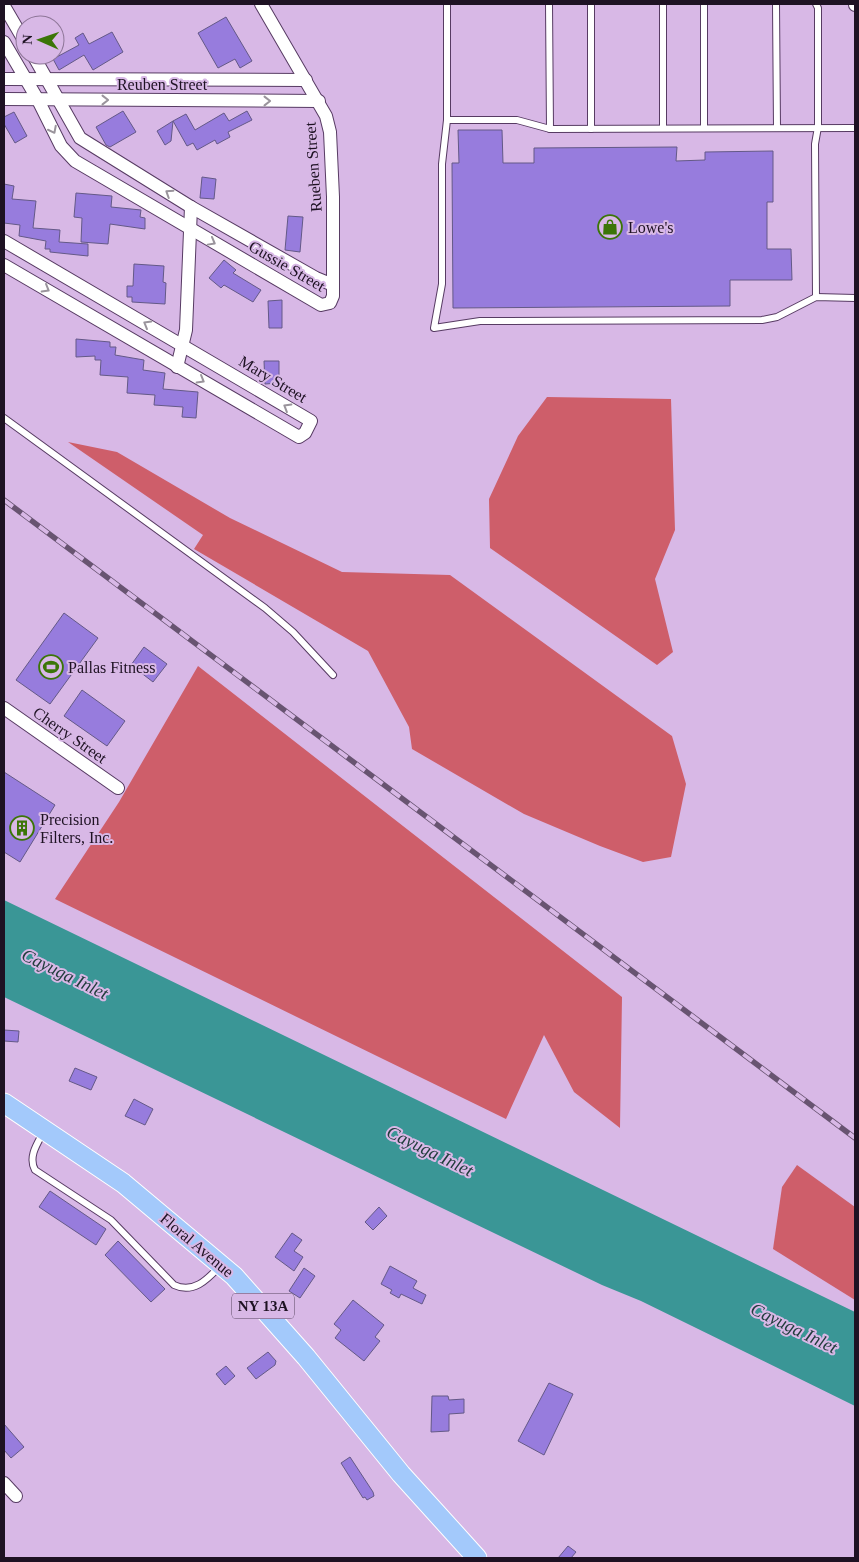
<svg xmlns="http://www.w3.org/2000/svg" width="859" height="1562" viewBox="0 0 859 1562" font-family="'Times New Roman',serif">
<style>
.forest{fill:#ce5e6a}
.water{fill:#3a9696}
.building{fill:#977cdd;stroke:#645987}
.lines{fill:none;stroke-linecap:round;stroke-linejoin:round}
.lane-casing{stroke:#573b63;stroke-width:8}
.street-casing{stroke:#573b63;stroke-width:14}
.primary-casing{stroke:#fff;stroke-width:21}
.lane{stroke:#fff;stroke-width:6}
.street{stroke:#fff;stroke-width:12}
.primary{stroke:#a3c9fb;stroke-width:19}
.rail-casing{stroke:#685471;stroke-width:5.5}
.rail{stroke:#d8b8e6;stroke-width:4;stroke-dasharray:11;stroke-linecap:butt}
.oneway{stroke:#9a949c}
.labels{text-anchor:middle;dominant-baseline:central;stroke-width:4;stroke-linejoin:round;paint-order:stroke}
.shield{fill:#d8b8e6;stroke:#56445e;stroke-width:1}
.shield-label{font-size:15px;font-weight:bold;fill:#1e1223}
.street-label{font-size:16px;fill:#1e1223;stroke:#d8b8e6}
.poi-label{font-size:16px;fill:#1e1223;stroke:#d8b8e6;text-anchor:start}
.water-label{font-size:18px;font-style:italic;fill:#213d3d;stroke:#d8b8e6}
</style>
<rect width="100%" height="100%" fill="#d8b8e6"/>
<g class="forest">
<polygon points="547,397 671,399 675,530 655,579 673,652 657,665 490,548 489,499 518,436"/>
<polygon points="68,442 117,452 230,518 342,572 450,575 672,736 686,784 671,857 643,862 600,846 524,814 412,749 409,727 368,651 194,549 203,535"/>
<polygon points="198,666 622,997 620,1128 574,1092 544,1035 506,1119 55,899 119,802"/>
<polygon points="797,1165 855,1207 855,1300 773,1249 782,1187"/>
</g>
<polygon class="water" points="4,900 855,1312 855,1406 641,1301 602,1285 4,997"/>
<g class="building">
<polygon points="226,17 252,61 240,68 235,59 218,68 198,33"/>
<polygon points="112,32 123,52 93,70 84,55 59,70 53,59 79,45 75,38 83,33 89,44"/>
<polygon points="123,111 136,132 110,147 106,145 96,127"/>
<polygon points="247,111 252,120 228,132 230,137 217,144 215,140 197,150 193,143 187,146 173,121 186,114 195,130 224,113 229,121"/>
<polygon points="14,112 27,136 15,143 4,124 4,117"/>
<polygon points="173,121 171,141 165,145 157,131"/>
<polygon points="458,130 502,130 503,163 534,163 534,148 677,147 676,161 705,160 705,152 773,151 773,202 767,202 767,249 791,249 792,280 730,280 730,306 453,308 452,163 459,163"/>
<polygon points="202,177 216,179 214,199 200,198"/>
<polygon points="4,184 14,186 12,199 36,201 33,228 60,230 59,242 88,244 88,256 50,252 50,249 45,249 46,241 19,236 20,225 4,223"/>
<polygon points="76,193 112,196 111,207 141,210 140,217 145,218 145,229 110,224 108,244 81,242 82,218 74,217"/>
<polygon points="288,216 303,217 300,252 285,250"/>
<polygon points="224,260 236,270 233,273 261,290 253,302 224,285 221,288 209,278"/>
<polygon points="134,264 164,266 163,282 166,283 165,304 132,302 132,297 127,297 127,286 133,286"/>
<polygon points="282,300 282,328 269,328 268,301"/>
<polygon points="76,339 110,342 110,347 116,347 115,355 144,360 143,370 165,373 163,389 198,392 196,418 182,417 183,407 154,405 155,395 127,393 128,377 100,375 101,360 95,360 95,356 76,357"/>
<polygon points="264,361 279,361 279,383 265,384"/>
<polygon points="64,613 98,638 50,704 16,680"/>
<polygon points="144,647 167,664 153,682 131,665"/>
<polygon points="82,690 125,721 107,746 64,716"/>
<polygon points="4,772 55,805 20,862 4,852"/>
<polygon points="4,1030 19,1031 18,1042 4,1041"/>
<polygon points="75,1068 97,1077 91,1090 69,1081"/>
<polygon points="134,1099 153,1109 145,1125 125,1116"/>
<polygon points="50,1191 106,1229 96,1245 39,1207"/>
<polygon points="379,1207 387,1216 373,1230 365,1222"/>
<polygon points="292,1233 302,1240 294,1251 303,1257 294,1271 275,1257"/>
<polygon points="118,1241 165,1289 151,1302 105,1255"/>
<polygon points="390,1266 417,1281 413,1288 426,1295 422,1304 401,1294 399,1298 390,1293 392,1290 381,1284"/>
<polygon points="304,1268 315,1276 300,1298 289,1291"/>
<polygon points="353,1300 384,1325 375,1337 380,1341 364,1361 335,1338 341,1330 334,1324"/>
<polygon points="268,1352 276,1361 275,1365 256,1379 247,1368"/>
<polygon points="226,1366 235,1376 225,1385 216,1374"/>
<polygon points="549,1383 573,1394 544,1455 518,1441"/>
<polygon points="432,1396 448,1396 449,1400 464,1399 464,1413 449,1414 449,1431 431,1432"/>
<polygon points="4,1424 24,1447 11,1458 4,1450"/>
<polygon points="350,1457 373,1492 374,1496 367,1500 365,1497 363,1498 341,1463"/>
<polygon points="568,1546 576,1552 571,1558 558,1558"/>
</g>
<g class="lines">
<g class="lane-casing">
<g id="lane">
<polyline points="447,4 447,120 517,120 550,129 855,128"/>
<polyline points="549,4 550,129"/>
<polyline points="591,4 591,129"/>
<polyline points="663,4 663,128"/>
<polyline points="704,4 704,128"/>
<polyline points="776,4 777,128"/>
<polyline points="816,4 818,8 818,127 815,144 816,297"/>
<polyline points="447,120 442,164 442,284 434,328 480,321 762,320 777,317 816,297 855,298"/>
<polyline points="4,418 265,608 293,632 333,675"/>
<path d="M 43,1133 C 37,1144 28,1157 35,1170 L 111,1220 L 174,1285 C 193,1294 207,1280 219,1267"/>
</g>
</g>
<g class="street-casing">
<g id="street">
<polyline points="855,4 855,5"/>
<polyline points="4,6 25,42"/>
<polyline points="4,42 38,100 61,146 75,161 321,305 330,303 333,296 333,197 330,132 326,116 261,4"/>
<polyline points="33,55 80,138 88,143 191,207 316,278 333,285"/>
<polyline points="4,79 306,80"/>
<polyline points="4,99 319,101"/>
<polyline points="4,241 311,421 305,433 299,437 4,265"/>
<polyline points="177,367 186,330 191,207"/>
<polyline points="4,708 118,788"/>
<polyline points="4,1483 16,1496"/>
</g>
</g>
<g class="primary-casing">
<polyline id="primary" points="4,1103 123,1183 234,1276 306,1357 401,1474 477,1558"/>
</g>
<use href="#lane" class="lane"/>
<use href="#street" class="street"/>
<use href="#primary" class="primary"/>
<g class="rail-casing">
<polyline id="rail" points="4,500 855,1138"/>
</g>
<use href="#rail" class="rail"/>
</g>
<defs><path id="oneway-chevron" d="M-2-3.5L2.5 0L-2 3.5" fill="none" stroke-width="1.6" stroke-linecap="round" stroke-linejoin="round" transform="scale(1.25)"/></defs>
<g class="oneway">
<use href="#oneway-chevron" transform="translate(105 100)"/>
<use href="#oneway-chevron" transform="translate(267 101)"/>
<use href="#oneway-chevron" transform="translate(53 130) rotate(63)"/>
<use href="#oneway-chevron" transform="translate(169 193) rotate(-147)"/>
<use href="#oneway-chevron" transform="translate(212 242) rotate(29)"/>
<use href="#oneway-chevron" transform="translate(46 289) rotate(30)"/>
<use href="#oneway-chevron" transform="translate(147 324) rotate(-150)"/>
<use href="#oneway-chevron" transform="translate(201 380) rotate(30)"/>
<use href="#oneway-chevron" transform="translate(287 407) rotate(-149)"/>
</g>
<defs>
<g id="shop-ring" transform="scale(1.25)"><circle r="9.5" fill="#d8b8e6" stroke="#3b7507" stroke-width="1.5"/><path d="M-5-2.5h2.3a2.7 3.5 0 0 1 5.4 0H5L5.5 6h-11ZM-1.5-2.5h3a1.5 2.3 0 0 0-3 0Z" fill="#3b7507"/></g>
<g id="stadium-ring" transform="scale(1.25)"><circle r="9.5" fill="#d8b8e6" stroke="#3b7507" stroke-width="1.5"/><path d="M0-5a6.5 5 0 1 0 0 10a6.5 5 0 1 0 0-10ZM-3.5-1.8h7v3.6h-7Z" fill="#3b7507"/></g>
<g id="building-ring" transform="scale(1.25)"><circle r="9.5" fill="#d8b8e6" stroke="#3b7507" stroke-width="1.5"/><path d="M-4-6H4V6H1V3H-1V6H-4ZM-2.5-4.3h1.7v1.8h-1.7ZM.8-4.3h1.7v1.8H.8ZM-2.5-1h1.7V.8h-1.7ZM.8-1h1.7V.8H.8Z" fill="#3b7507"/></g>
</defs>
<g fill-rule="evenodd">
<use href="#shop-ring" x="610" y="227"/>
<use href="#stadium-ring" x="51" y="667"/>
<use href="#building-ring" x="22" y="828"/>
</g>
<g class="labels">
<rect class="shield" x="232" y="1293.5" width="62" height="25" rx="4"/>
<g class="shield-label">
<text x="263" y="1306">NY 13A</text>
</g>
<g class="street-label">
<text x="162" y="84">Reuben Street</text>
<text transform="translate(313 167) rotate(-94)">Rueben Street</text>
<text transform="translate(287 266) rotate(30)">Gussie Street</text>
<text transform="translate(273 379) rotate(31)">Mary Street</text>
<text transform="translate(70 735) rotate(35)">Cherry Street</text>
<text transform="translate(197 1245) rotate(40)">Floral Avenue</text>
</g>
<g class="poi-label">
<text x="628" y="227">Lowe's</text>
<text x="68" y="667">Pallas Fitness</text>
<text x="40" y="819">Precision<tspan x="40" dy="18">Filters, Inc.</tspan></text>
</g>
<g class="water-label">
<text transform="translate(65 974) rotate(26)">Cayuga Inlet</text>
<text transform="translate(430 1151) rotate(26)">Cayuga Inlet</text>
<text transform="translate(794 1328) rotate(26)">Cayuga Inlet</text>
</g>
</g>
<rect width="859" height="1562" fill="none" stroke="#1e1223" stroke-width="10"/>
<g transform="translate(40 40) rotate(272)"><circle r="24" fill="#d8b8e6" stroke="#8e7698"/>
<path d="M0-4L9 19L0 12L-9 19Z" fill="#3b7507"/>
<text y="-8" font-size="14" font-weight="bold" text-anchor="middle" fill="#1e1223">N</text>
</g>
</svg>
